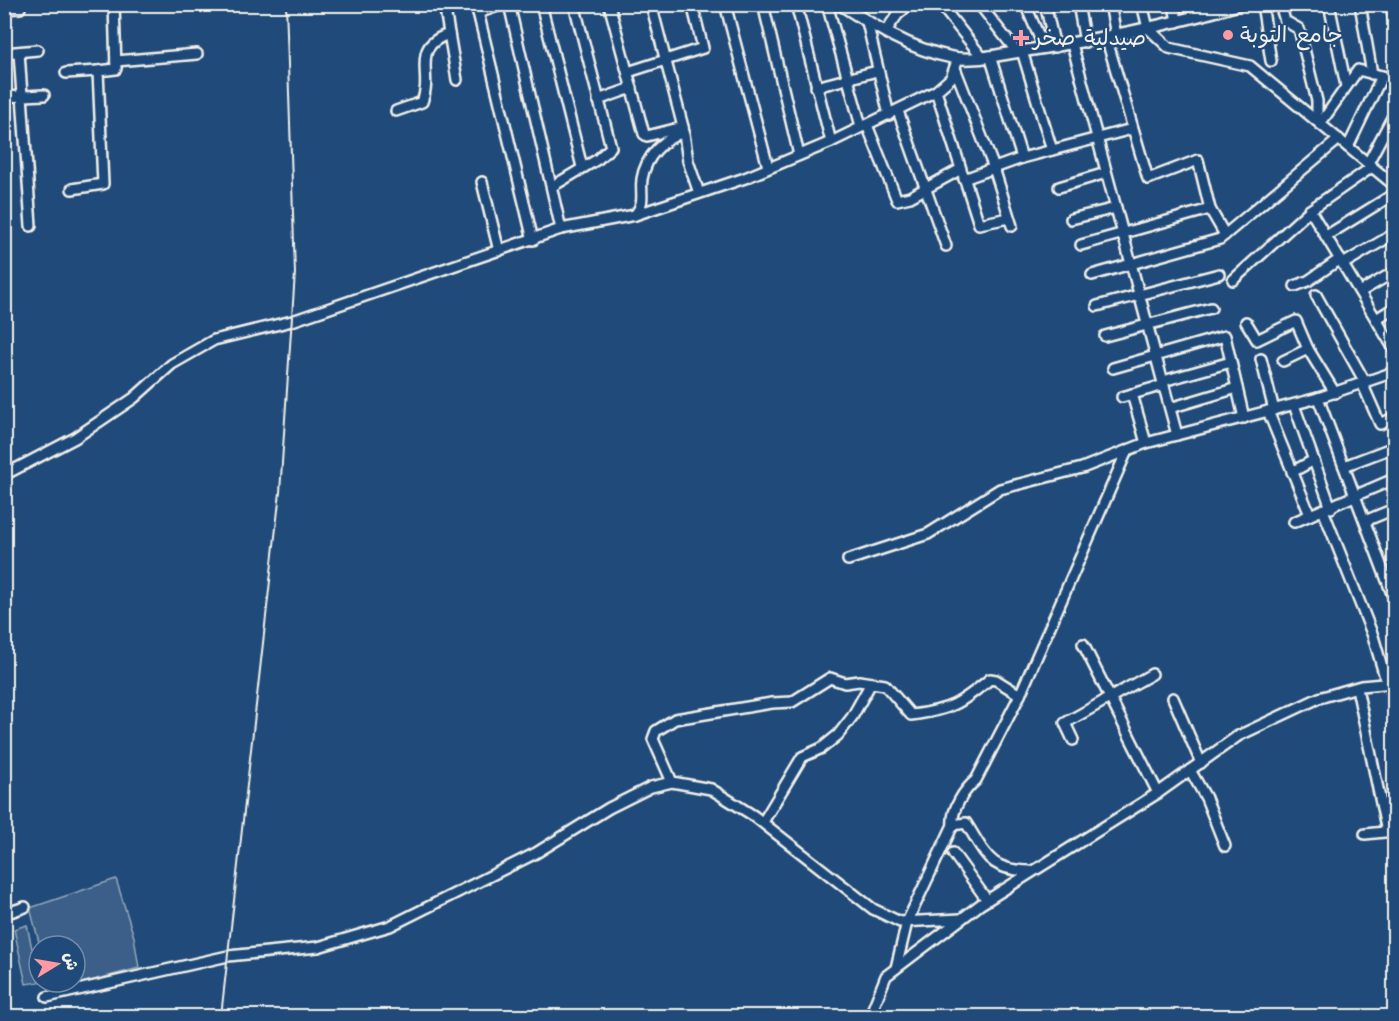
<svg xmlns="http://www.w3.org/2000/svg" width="1399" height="1021" viewBox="0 0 1399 1021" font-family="'Architects Daughter','Playpen Sans Arabic',sans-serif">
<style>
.green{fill:#3a5f88;stroke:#97a8b8;stroke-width:1.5}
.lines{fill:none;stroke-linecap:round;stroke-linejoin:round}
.minor-casing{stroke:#f4f1e8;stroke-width:14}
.major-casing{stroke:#f4f1e8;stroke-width:15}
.minor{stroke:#1f4a7a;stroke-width:9}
.major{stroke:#1f4a7a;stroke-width:10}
.rail{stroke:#f4f1e8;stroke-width:2}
.poi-dot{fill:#ff9aa2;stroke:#1f4a7a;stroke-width:2}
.labels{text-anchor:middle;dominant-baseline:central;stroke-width:4.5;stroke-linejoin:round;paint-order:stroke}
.poi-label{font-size:22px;fill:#f4f1e8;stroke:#1f4a7a;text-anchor:start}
</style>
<rect width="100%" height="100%" fill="#1f4a7a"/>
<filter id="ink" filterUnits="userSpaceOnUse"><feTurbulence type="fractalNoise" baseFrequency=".0167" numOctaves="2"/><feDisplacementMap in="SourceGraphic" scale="12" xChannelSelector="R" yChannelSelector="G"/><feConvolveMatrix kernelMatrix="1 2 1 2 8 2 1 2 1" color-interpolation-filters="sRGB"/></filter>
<g filter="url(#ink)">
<g class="green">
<polygon points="116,879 134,937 139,968 52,991 49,982 75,982 75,946 40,946 30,908"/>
<polygon points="27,925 39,982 26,984 14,929"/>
</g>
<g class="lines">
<g class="minor-casing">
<g id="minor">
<polyline points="444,4 457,80"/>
<polyline points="476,4 533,240"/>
<polyline points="509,4 561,229"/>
<polyline points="541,4 582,167"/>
<polyline points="609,4 644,134 647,136 683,127 651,4"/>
<polyline points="725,4 768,167"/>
<polyline points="763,4 799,155"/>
<polyline points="796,4 831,142"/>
<polyline points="827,4 861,126"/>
<polyline points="940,4 982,57"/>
<polyline points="979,4 1017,52"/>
<polyline points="1025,4 1044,48"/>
<polyline points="1045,4 1055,47"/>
<polyline points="1078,4 1085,42"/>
<polyline points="1110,4 1116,35"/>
<polyline points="1142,4 1148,28 1169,48 1250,66 1394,185"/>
<polyline points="1174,4 1177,22"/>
<polyline points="1262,4 1271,61"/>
<polyline points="1280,4 1285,21 1299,29 1317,101 1317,121"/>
<polyline points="1329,4 1346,86"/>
<polyline points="1360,4 1372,74"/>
<polyline points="1391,4 1394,22"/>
<polyline points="4,9 20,8"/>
<polyline points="478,13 504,4"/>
<polyline points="867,22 889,115"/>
<polyline points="885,32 898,14 910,4"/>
<polyline points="1106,37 1148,179 1198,160 1210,209 1225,235"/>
<polyline points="1072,44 1177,435"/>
<polyline points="1022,51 1052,150"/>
<polyline points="19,52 31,226"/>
<polyline points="4,53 38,50"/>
<polyline points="990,56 1022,158"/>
<polyline points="116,61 197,54"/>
<polyline points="955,68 994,168 1012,226"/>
<polyline points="628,72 703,48 692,4"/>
<polyline points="66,73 98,71"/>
<polyline points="816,87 877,71"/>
<polyline points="4,97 44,95"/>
<polyline points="598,100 632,88"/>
<path d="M 396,111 L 422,102 C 434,74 409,47 449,34"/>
<polyline points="898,111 946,246"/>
<polyline points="1320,124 1358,70 1394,79"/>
<polyline points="867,125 897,200 910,197 961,169 936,91"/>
<polyline points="683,127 688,161 699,193"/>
<polyline points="1348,147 1382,76"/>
<polyline points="1368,163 1394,114"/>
<polyline points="1372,167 1310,210 1394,349"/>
<polyline points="963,174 979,224 1009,218"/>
<polyline points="964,179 1022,158 1132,129"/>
<polyline points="482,182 499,251"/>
<polyline points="553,186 598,159 611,147 574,4"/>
<polyline points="1059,187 1106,173"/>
<polyline points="72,189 103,184 98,71 116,69 114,4"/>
<path d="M 635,215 C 646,201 640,194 642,179 C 646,156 663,139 684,132"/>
<polyline points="1071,219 1116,208"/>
<polyline points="1326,236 1394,194"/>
<polyline points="1081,245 1210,209"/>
<polyline points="1343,264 1394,234"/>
<polyline points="1092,275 1220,239 1339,139"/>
<polyline points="1233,280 1310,210"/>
<polyline points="1295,286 1308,281 1340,259"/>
<polyline points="1360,292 1394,272"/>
<polyline points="1316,295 1365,382"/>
<polyline points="1097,306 1219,274"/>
<polyline points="1376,319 1394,308"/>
<polyline points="1246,322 1257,340 1296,321 1308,349 1335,393"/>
<polyline points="1105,336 1211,308"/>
<polyline points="1261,359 1274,410"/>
<polyline points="1283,361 1308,349"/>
<polyline points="1113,368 1225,336 1244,418"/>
<polyline points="1163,381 1231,362"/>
<polyline points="1362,383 1380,424 1394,418"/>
<polyline points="1132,394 1146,443"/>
<polyline points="1122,397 1164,385"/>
<polyline points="1318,398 1394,599"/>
<polyline points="1294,405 1331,508"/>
<polyline points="1170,408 1237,388"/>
<polyline points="1268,411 1310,515"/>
<polyline points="1344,466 1394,447"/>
<polyline points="1292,472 1314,460"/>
<polyline points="4,475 75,438 134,398 172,364 214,340 292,321 561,229 635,215 745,178 831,142 936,91 951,78 958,58"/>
<polyline points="1323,510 1373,636 1387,684"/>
<polyline points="1365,521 1394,509"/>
<polyline points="1294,522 1394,479"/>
<polyline points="848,560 928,534 1000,489 1082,468 1146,443 1318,398 1394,372"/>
<polyline points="4,638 5,638"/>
<polyline points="1083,644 1158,793"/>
<polyline points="1391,684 1394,703"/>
<polyline points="1357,688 1387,832"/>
<polyline points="1173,698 1201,763"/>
<polyline points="1073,740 1065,723 1152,674"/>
<polyline points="1190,770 1206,798 1225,846"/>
<path d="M 672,782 L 653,739 L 656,731 L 675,719 L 772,703 L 792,702 L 830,678 L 845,683 L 859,681 L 885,685 L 911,715 C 951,710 960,704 990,679 L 996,680 L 1020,695"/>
<polyline points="763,822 802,757 822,748 838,735 852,717 871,683"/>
<path d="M 953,825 L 966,823 C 987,856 989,871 1032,871"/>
<polyline points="1365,834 1394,831"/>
<polyline points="953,853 987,900"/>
<polyline points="4,914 25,907"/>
<path d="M 896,968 L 907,922 L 953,825 C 951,810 964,790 976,780 L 1020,695 L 1126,453"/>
<polyline points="47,997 228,956 318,947 390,926 536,853 609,808 651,787 672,782 711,789 754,816 873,909 900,922 961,919"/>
<polyline points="870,1016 886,976 981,904 1158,793 1238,736 1319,698 1361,686 1394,683"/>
</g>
</g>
<g class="major-casing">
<path id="major" d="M 840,4 C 874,26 909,49 950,57 C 972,62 996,55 1017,52 C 1092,41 1167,26 1240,4"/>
</g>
<use href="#minor" class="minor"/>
<use href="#major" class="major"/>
<polyline class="rail" points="221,1016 280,492 295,273 286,4"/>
</g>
</g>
<g class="poi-dot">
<circle cx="1228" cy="35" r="6"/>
<path d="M1018 29h6v6h6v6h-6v6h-6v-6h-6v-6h6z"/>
</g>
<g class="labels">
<g class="poi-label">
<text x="1240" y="35">جامع التوبة</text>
<text x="1033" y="38">صيدلية صخر</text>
</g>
</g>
<rect width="1399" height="1021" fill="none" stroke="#1f4a7a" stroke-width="24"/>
<rect x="12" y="12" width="1375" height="997" fill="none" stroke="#f4f1e8" stroke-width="2" filter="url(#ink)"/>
<g transform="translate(57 964) rotate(79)"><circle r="28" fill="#1f4a7a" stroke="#748da6" stroke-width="1.5"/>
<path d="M0-4.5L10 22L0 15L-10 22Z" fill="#ff9aa2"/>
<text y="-9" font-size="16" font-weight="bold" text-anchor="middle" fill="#f4f1e8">ش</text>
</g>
</svg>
